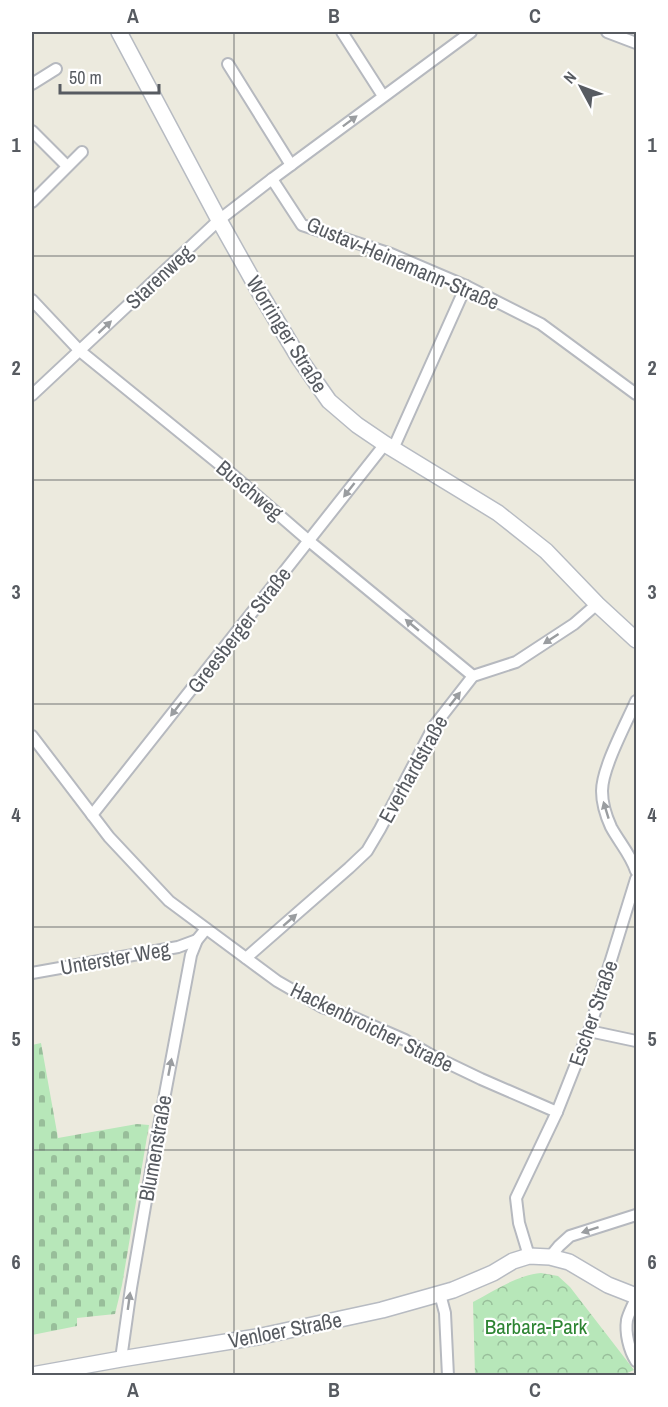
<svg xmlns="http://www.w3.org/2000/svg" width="668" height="1407" viewBox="0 0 668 1407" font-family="'Archivo Narrow',sans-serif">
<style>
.forest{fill:url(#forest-crowns)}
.cemetery{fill:url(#cemetery-stones)}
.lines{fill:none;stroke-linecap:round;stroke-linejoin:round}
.street-casing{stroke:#b6b9bf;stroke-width:14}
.secondary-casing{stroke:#b7bbc2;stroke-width:18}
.street{stroke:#fff;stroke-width:10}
.secondary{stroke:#fff;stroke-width:15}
.oneway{fill:#9a9da0}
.grid{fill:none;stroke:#575b61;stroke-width:1.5;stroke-opacity:0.55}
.labels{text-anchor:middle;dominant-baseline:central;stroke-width:4.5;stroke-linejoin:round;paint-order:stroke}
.street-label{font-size:21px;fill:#575b61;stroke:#fff}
.park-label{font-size:21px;fill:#2d8432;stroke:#fff}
.neatline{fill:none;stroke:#575b61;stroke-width:2}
.grid-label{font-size:20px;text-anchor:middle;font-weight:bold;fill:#575b61}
</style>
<defs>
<pattern id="forest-crowns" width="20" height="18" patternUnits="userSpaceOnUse" patternTransform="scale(1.5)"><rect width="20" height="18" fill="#b7e7b9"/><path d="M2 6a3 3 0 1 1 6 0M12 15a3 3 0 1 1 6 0" fill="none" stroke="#98be9a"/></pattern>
<pattern id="cemetery-stones" width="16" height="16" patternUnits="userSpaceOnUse" patternTransform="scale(1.5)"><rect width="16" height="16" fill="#b7e7b9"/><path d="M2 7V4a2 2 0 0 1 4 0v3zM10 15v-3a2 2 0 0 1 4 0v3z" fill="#98be9a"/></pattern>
</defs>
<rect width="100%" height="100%" fill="#eceade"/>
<path class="forest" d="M 541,1273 L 558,1276 L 570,1287 L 634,1370 L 621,1376 L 475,1375 L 473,1302 C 494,1291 517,1275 541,1273 Z"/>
<polygon class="cemetery" points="41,1043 58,1138 137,1124 149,1125 122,1285 115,1314 77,1318 77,1326 32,1335 32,1045"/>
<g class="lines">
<g class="street-casing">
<g id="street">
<polyline points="342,32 383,96"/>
<polyline points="607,32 636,43"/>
<polyline points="228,64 291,165"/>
<polyline points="32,84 56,69"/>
<polyline points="32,131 67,166"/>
<polyline points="272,179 302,225 391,254 466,286 541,324 636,394"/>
<polyline points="32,202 82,152"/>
<polyline points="32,300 80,351 234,476 309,541 473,676"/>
<polyline points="32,395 219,220 272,179 471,32"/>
<polyline points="393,449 466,286"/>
<path d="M 636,701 C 626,724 602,768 602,791 C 602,804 606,816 611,827 C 619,842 631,855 636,871"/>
<polyline points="32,736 109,837 169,901 277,981 322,1007 350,1016 405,1040 431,1055 481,1079 557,1112"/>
<polyline points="92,815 385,444"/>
<polyline points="246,958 349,868 367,851 380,829 434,726 473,676 516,662 574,624 597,604"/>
<polyline points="32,973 178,947 197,940"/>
<polyline points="589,1031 636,1041"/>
<polyline points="529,1256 519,1223 516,1198 557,1112 589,1031 636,879"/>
<polyline points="550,1257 559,1246 570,1236 636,1215"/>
<polyline points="440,1294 445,1313 448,1376"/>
<path d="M 636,1297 C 634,1304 629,1312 627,1320 C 625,1333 629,1350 636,1361"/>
<polyline points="121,1359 131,1288 156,1142 191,955 197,940 206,929"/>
</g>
</g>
<g class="secondary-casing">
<g id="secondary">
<polyline points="119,32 219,220 260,293 299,358 329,401 357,425 385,444 498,513 546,551 597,604 636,640"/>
<polyline points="32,1375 121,1359 257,1337 382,1310 453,1290 493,1273 513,1261 529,1256 550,1257 569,1262 608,1285 636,1296"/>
</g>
</g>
<use href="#street" class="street"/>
<use href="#secondary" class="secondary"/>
</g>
<defs><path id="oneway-solid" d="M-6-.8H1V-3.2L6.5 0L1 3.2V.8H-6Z" transform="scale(1.5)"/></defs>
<g class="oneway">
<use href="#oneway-solid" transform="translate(350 121) rotate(-37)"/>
<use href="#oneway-solid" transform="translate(105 327) rotate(-43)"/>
<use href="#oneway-solid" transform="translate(349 490) rotate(128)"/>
<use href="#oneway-solid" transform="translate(412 625) rotate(-140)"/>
<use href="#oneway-solid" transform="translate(551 639) rotate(147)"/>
<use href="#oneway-solid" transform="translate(455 699) rotate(-52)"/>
<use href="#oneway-solid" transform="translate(176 709) rotate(128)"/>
<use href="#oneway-solid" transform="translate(606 810) rotate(-107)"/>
<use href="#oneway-solid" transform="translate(290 920) rotate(-41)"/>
<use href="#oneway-solid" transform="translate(170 1067) rotate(-79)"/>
<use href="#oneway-solid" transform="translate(590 1230) rotate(162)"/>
<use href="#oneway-solid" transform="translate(129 1301) rotate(-82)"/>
</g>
<path class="grid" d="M 234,32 L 234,1376M 434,32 L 434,1376M 32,256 L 636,256M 32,480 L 636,480M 32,704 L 636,704M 32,927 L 636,927M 32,1150 L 636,1150"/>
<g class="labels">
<g class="street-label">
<text transform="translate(403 263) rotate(23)">Gustav-Heinemann-Straße</text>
<text transform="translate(159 277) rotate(-43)">Starenweg</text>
<text transform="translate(287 334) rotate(58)">Worringer Straße</text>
<text transform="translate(250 490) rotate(40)">Buschweg</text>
<text transform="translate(239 630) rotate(-52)">Greesberger Straße</text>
<text transform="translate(413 769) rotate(-61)">Everhardstraße</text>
<text transform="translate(115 958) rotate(-10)">Unterster Weg</text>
<text transform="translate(593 1013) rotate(-71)">Escher Straße</text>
<text transform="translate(372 1027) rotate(26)">Hackenbroicher Straße</text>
<text transform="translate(155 1148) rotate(-80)">Blumenstraße</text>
<text transform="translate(285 1330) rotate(-11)">Venloer Straße</text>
</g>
<g class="park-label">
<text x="536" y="1326">Barbara-Park</text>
</g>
</g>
<rect width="668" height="1407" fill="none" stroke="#ffffff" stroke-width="66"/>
<g transform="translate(581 87) rotate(311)" stroke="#ffffff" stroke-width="4.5" paint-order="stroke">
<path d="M0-4.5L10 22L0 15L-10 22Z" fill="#575b61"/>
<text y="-9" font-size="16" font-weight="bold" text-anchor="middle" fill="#575b61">N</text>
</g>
<path d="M60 84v9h99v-9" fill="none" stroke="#575b61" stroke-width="3"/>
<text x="69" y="84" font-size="18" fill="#575b61" stroke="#ffffff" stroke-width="4.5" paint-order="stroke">50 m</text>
<rect x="33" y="33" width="602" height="1341" class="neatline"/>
<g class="grid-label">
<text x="133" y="23">A</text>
<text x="334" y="23">B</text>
<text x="535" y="23">C</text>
<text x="16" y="152">1</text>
<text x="652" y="152">1</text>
<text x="16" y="375">2</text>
<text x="652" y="375">2</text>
<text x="16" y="599">3</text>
<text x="652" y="599">3</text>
<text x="16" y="822">4</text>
<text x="652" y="822">4</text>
<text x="16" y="1046">5</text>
<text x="652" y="1046">5</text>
<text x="16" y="1269">6</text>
<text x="652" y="1269">6</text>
<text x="133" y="1397">A</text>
<text x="334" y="1397">B</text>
<text x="535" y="1397">C</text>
</g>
</svg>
